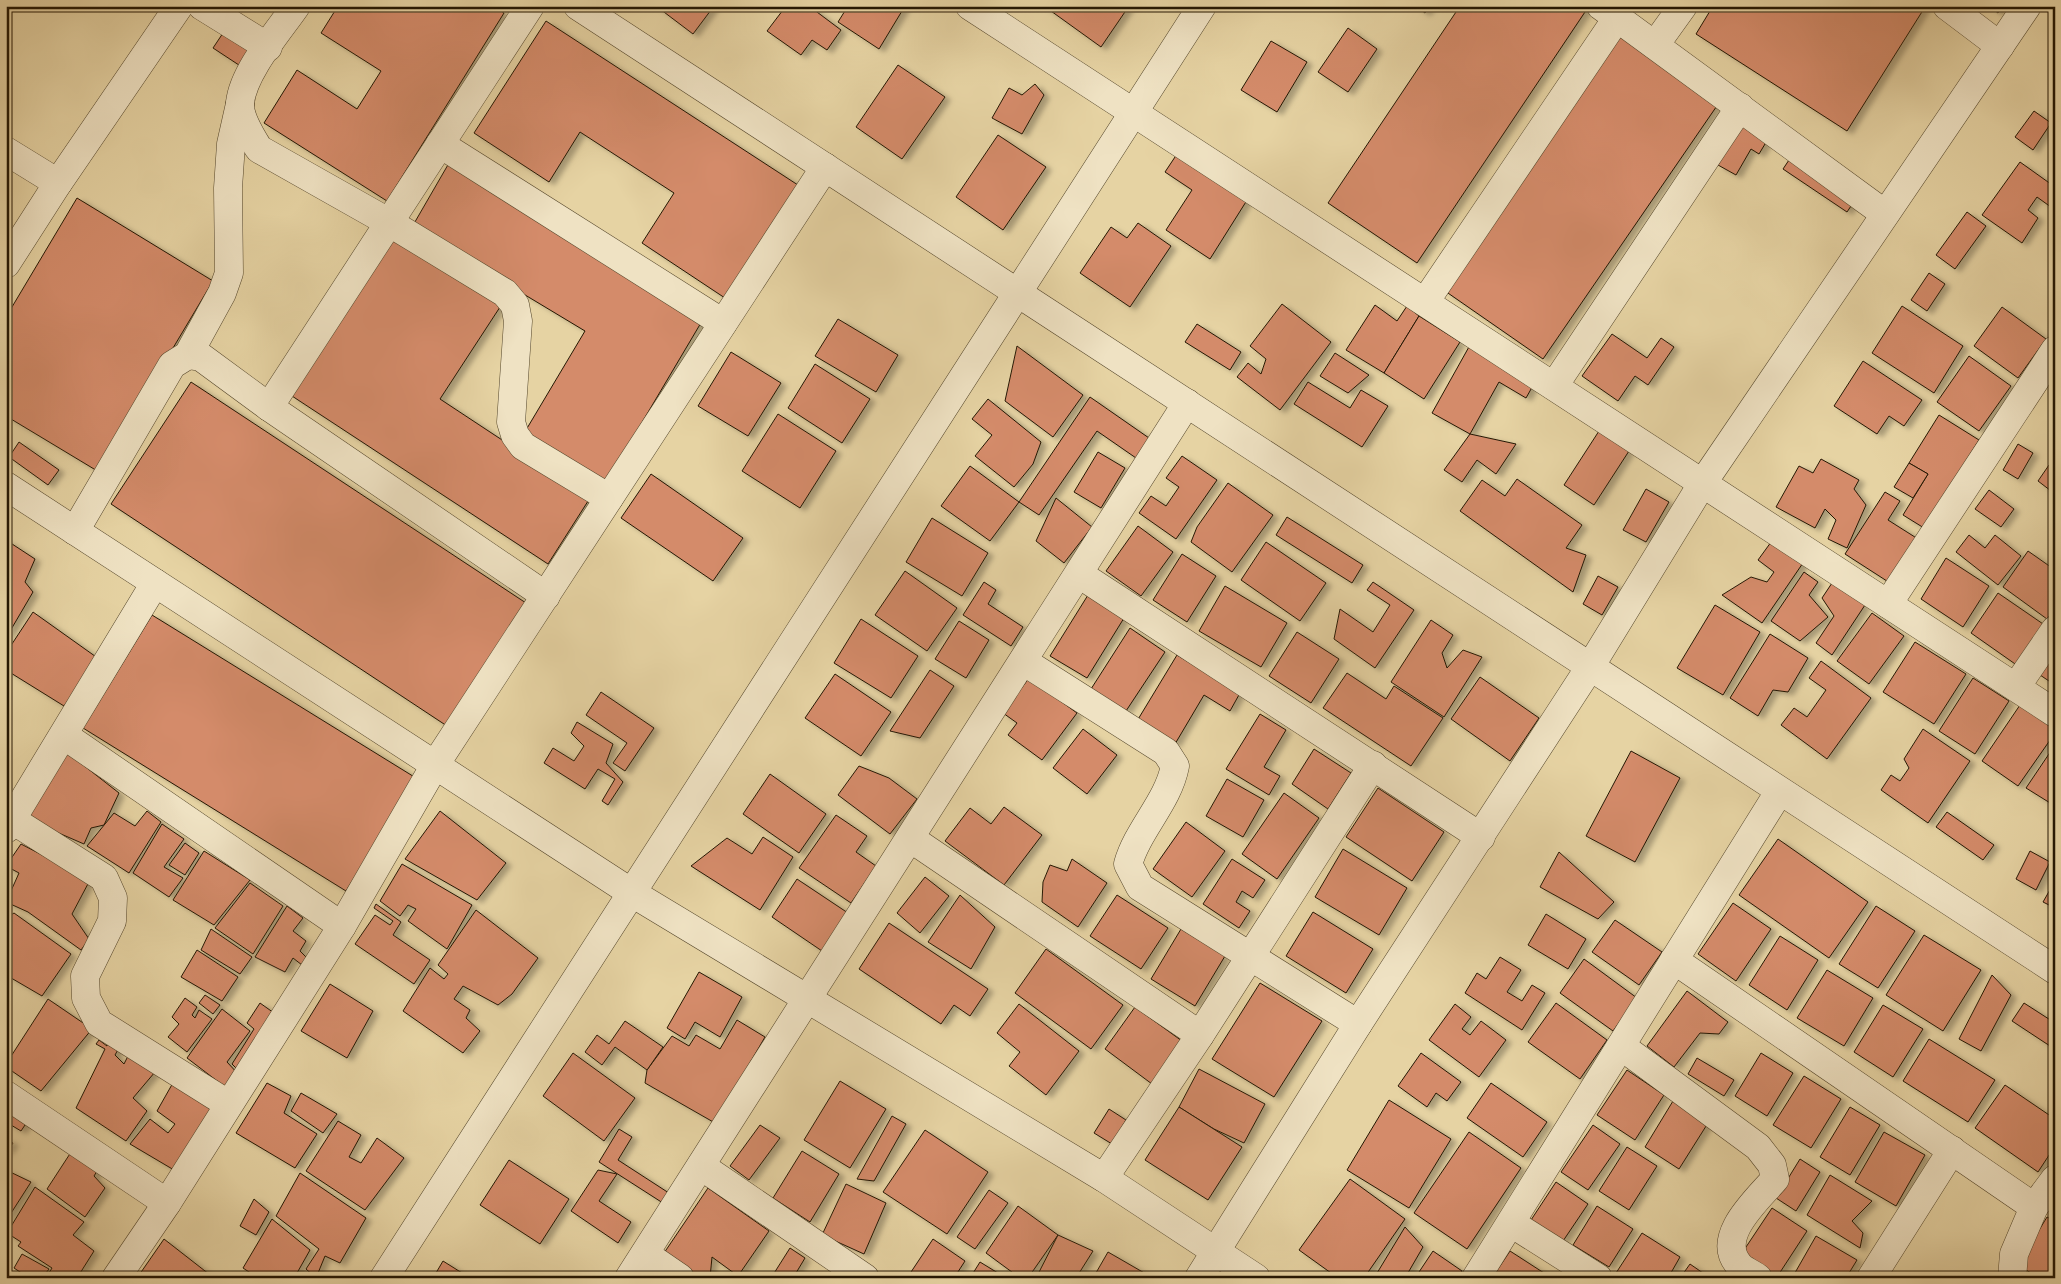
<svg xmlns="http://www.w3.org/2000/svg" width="2061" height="1284" viewBox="0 0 2061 1284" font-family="'IM FELL English',serif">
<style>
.building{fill:#d48b6a;stroke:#241703;filter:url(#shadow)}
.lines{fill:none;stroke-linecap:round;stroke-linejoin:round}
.minor-casing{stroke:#54462b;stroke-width:29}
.tertiary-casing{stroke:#54462b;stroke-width:29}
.minor{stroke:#efe2c3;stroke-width:28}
.tertiary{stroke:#efe2c3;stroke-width:28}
</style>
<defs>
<filter id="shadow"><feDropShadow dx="5.5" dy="3" stdDeviation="2.5" flood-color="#0004"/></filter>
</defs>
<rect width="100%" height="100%" fill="#e6d3a3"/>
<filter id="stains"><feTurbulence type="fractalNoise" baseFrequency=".004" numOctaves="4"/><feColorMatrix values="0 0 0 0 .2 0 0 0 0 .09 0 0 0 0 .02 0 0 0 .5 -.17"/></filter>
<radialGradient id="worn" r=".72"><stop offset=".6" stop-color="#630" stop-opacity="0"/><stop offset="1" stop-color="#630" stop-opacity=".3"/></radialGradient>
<g class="building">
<polygon points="338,6 493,6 504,13 387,201 264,123 297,70 357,109 381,71 321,33"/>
<polygon points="656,6 714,6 693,34"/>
<polygon points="786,6 809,6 841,30 827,50 812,40 801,55 767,31"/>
<polygon points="848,6 905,6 879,49 838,22"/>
<polygon points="1044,6 1129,6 1101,47"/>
<polygon points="1416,6 1430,6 1425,13"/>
<polygon points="1460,6 1589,6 1417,263 1328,203"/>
<polygon points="1713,6 1923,6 1925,7 1847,131 1696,34"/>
<polygon points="1989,6 2002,6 1998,13"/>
<polygon points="546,21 801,187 728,300 642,243 674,193 580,132 549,182 474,133"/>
<polygon points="1348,28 1377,49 1348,92 1318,72"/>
<polygon points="1625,29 1723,97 1543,359 1445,291"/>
<polygon points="225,30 257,50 245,69 213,48"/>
<polygon points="1271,41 1307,62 1277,112 1241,90"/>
<polygon points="898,65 945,97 902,159 856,127"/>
<polygon points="1035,84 1044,95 1022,134 992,118 1009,88 1022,95"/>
<polygon points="2034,111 2051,123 2033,150 2015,137"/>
<polygon points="1744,119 1771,134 1759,154 1751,149 1736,175 1718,165"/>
<polygon points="998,135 1046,167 1003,230 956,197"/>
<polygon points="1179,151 1249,197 1210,259 1166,230 1192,190 1165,172"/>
<polygon points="1793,154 1857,197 1847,212 1783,169"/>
<polygon points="2020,162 2055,187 2055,210 2037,197 2028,210 2038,218 2022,243 1982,215"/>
<polygon points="449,163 705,316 605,485 523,435 585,331 412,227"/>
<polygon points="77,198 213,281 99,472 6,416 6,317"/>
<polygon points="1967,212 1986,226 1955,269 1936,255"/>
<polygon points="1138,223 1171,246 1130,307 1080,273 1111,227 1127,238"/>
<polygon points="396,235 502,304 440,399 590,498 548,564 292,396"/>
<polygon points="1929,273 1945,284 1927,311 1911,300"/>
<polygon points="1282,304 1331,342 1280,410 1237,377 1248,363 1261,374 1266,359 1250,346"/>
<polygon points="1375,305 1397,321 1407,306 1419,316 1384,373 1346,350"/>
<polygon points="1902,306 1963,346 1934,393 1872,353"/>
<polygon points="2002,307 2046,339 2018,378 1974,346"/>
<polygon points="1419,316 1460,342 1424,399 1384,373"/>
<polygon points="838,319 898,355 876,392 815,356"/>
<polygon points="1197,324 1241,352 1230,370 1185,342"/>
<polygon points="1612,334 1647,358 1661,338 1674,347 1648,385 1635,376 1618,401 1582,376"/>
<polygon points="1470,345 1535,382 1526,398 1499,382 1470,434 1432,413"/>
<polygon points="1017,346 1083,395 1053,437 1005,401"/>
<polygon points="731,352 781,383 748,436 698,406"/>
<polygon points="1335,353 1369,375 1348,393 1320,376"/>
<polygon points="1969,356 2011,386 1979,431 1937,402"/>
<polygon points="1863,361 1922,400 1904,426 1889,416 1877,434 1834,406"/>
<polygon points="815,364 870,399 842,443 788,408"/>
<polygon points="191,382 526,603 447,726 111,504"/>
<polygon points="1308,382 1350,408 1361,390 1388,406 1362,447 1294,404"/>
<polygon points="1090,397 1149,438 1136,458 1097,431 1039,515 1019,502"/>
<polygon points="988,399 1041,442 1033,464 1014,487 975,456 992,435 972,419"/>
<polygon points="778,414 836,451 800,508 742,471"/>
<polygon points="1939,415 1979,440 1924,528 1903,515 1928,474 1909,463"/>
<polygon points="1599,431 1629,451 1594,505 1564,485"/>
<polygon points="1470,434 1516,444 1496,474 1477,460 1462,482 1444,470"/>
<polygon points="19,442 59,470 48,485 9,457"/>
<polygon points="2018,444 2033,453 2018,479 2003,470"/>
<polygon points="1098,452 1125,468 1101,508 1074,492"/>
<polygon points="1182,456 1217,480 1176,539 1139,513 1151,496 1166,506 1179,487 1166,478"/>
<polygon points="1821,459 1859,480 1854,489 1866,505 1847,548 1828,539 1836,520 1825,509 1815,528 1776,507 1799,466 1813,473"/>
<polygon points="1909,463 1928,474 1913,498 1894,487"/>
<polygon points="2049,465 2055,469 2055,494 2038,481"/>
<polygon points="970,466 1019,502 990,541 941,506"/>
<polygon points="651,474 743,538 713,581 621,518"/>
<polygon points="1517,479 1582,525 1566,548 1586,555 1573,592 1460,511 1482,480 1505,496"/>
<polygon points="1228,483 1273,515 1232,572 1191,542 1197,527"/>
<polygon points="1646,489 1669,502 1646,542 1623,530"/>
<polygon points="1989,490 2014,509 2001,527 1975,509"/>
<polygon points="1885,492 1900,501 1888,520 1918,539 1890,583 1845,554"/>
<polygon points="1056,498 1092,527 1064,563 1036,541"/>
<polygon points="1287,517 1363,565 1352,583 1276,535"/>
<polygon points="932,518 988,553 962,596 906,562"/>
<polygon points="1138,526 1173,552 1141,596 1106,571"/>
<polygon points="1969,535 1985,548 1995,535 2021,556 1998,585 1956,552"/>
<polygon points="1774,538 1805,560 1762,623 1722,595 1751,577 1767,582 1774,572 1758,560"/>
<polygon points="6,540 35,559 25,582 33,592 6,638"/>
<polygon points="1266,542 1326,583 1300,621 1241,580"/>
<polygon points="2028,551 2055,570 2055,608 2047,619 2003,587"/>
<polygon points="1182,554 1216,576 1187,622 1153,600"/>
<polygon points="1946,558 1989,586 1963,627 1921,599"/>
<polygon points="905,571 957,608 927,651 875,615"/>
<polygon points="1804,572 1818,582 1809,595 1828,617 1800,641 1771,621"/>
<polygon points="1598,576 1618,587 1602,615 1583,604"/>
<polygon points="984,582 996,590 988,604 1023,627 1011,646 963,615"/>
<polygon points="1373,582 1414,610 1375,668 1334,639 1340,609 1373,632 1390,605 1367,590"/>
<polygon points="1832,583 1865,605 1832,655 1816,643 1834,616 1822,598"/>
<polygon points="1225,586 1287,623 1261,667 1199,631"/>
<polygon points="1998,593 2046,626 2018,666 1971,633"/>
<polygon points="1088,595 1124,618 1087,678 1050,656"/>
<polygon points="1715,605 1760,632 1723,695 1677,668"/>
<polygon points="33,612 99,659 64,706 6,670 6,653"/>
<polygon points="1872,613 1904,636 1869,684 1837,661"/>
<polygon points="152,615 416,778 346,891 83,728"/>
<polygon points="861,619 918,656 891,698 834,663"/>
<polygon points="1431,620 1453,635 1442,653 1447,668 1463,650 1482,657 1444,717 1391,682"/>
<polygon points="959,621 989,640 966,678 935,659"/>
<polygon points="1130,628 1165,652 1126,711 1091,689"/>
<polygon points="1297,632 1339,659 1311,703 1269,676"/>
<polygon points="1770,634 1808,658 1788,692 1773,690 1758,716 1730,698"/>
<polygon points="1915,642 1966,674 1934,724 1883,692"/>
<polygon points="2055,653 2055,685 2040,675"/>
<polygon points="1177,655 1240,693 1230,711 1204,695 1175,744 1137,721"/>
<polygon points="1821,661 1871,698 1827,759 1781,725 1794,708 1807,717 1826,690 1809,678"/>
<polygon points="930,670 954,686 920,738 890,731"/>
<polygon points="1347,673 1386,699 1394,686 1443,718 1411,766 1323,708"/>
<polygon points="835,674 891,712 861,756 805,718"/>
<polygon points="1480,677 1539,718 1510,761 1451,719"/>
<polygon points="1029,678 1077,713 1042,760 1008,735 1017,723 1003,713"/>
<polygon points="1973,678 2009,701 1975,754 1939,731"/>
<polygon points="601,692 654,728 625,771 613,763 627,743 586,715"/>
<polygon points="2020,705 2055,729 2055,733 2018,786 1982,761"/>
<polygon points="1260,714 1286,730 1264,767 1280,776 1269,795 1226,769"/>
<polygon points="577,722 613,744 606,763 623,782 608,805 602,801 615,779 598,769 585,789 544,763 553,748 574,761 584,746 571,733"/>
<polygon points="1083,729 1117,755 1087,794 1053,768"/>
<polygon points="1923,729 1970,761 1928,823 1881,790 1891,775 1900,781 1909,768 1904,759"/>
<polygon points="2055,745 2055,806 2026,788"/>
<polygon points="1314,749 1351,773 1328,809 1292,784"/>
<polygon points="64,750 119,793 104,825 91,828 84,844 24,818"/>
<polygon points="1631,751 1680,778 1635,862 1586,836"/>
<polygon points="859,766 889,778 917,799 890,834 838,795"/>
<polygon points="770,774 826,814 799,853 743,814"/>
<polygon points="1227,779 1264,800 1243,837 1206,816"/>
<polygon points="1378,788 1444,832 1412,881 1346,837"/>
<polygon points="1284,793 1319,818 1277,879 1242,854"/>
<polygon points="1004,807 1042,835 1004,885 945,841 970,808 991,824"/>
<polygon points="147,811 161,822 129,873 87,846 114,813 135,826"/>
<polygon points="440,811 506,863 477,900 405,859"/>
<polygon points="1947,812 1994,845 1983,860 1936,827"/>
<polygon points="836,815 867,836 856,852 876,866 851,903 799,868"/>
<polygon points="1186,822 1225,851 1192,897 1153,869"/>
<polygon points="162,824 184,839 164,867 183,878 169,897 133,873"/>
<polygon points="763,837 793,857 760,910 691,866 727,838 752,854"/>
<polygon points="1778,839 1868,902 1829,958 1739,895"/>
<polygon points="185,843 199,853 185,875 169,865"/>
<polygon points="21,844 90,880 72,914 89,939 81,950 28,912 6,902 19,873 6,866"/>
<polygon points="1343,849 1407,888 1379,935 1315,897"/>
<polygon points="204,851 250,880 214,925 173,900"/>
<polygon points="2030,851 2050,862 2036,890 2016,879"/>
<polygon points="1559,852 1614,902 1598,919 1540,887"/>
<polygon points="1072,859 1107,883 1078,927 1042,902 1043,882 1050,865 1067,871"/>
<polygon points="1232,859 1265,880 1253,898 1242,891 1236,902 1250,911 1239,928 1203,904"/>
<polygon points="402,864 472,905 447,949 408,921 416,909 408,905 400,916 380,901"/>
<polygon points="925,877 949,896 920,933 897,913"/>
<polygon points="797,879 848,913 822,951 772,917"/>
<polygon points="2055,881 2055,908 2043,902"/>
<polygon points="250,883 283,906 253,954 215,928"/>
<polygon points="960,895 995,927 971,969 928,942"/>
<polygon points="1117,895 1168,928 1141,969 1090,936"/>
<polygon points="1733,903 1771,929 1736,981 1698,954"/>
<polygon points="376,904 401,922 393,935 430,960 414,984 355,944 375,915 390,925 393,921 374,908"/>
<polygon points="287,906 303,918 293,931 306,941 300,951 307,958 302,965 293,958 285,972 255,957"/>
<polygon points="1876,906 1915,931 1878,988 1839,964"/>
<polygon points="476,910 538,958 512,994 498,1005 463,986 454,999 470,1010 466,1018 480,1031 463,1053 403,1011 430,968 444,979 448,974 438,965"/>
<polygon points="1313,912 1373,949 1346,993 1286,956"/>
<polygon points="14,913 71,954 42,996 6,975 6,918"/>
<polygon points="1546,914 1586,939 1568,969 1528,945"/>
<polygon points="1615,920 1662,952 1639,985 1592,952"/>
<polygon points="889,923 988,989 970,1016 954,1005 941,1024 859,969"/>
<polygon points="211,929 252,957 240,974 201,950"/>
<polygon points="1181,929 1225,956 1195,1006 1151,979"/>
<polygon points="1924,935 1981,970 1943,1031 1886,995"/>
<polygon points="1780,936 1818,960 1787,1010 1749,985"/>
<polygon points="1046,949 1123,1005 1091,1049 1015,993"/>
<polygon points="197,950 238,977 222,1001 181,977"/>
<polygon points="1500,957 1521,970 1507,992 1522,1001 1532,985 1545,993 1522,1030 1465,993 1477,973 1486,979"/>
<polygon points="1584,959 1637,998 1613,1031 1560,993"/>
<polygon points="1827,970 1873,998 1844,1046 1797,1018"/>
<polygon points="699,972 742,997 720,1037 695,1022 685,1039 667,1028"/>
<polygon points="1992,975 2011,995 1981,1051 1959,1039"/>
<polygon points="1260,983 1322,1021 1274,1097 1212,1059"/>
<polygon points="330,984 373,1011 347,1058 301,1031"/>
<polygon points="1687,991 1728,1022 1719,1034 1700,1033 1674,1067 1647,1046"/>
<polygon points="205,995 220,1005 213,1014 199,1003"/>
<polygon points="185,998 197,1007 192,1015 195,1018 199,1010 212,1019 187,1052 168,1037 179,1024 172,1017"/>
<polygon points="48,999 92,1029 41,1091 6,1067 6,1064"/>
<polygon points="260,1003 274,1013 244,1076 232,1064 254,1029 247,1023"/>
<polygon points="1556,1003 1607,1040 1580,1079 1528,1042"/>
<polygon points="2024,1003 2055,1023 2055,1038 2050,1046 2012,1021"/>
<polygon points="1019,1004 1079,1051 1046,1095 1009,1066 1020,1052 997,1033"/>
<polygon points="1455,1004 1471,1017 1462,1029 1470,1035 1481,1021 1506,1040 1479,1077 1429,1040"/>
<polygon points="1883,1005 1923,1029 1893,1077 1854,1052"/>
<polygon points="1135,1007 1182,1041 1152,1084 1105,1049"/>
<polygon points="222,1009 250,1031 227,1062 240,1076 229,1090 187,1058"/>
<polygon points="737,1020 765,1037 715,1123 645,1083 647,1070 672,1036 689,1046 696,1035 720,1049"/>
<polygon points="625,1021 663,1047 647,1070 615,1047 602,1065 585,1052 597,1035 609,1044"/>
<polygon points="1929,1039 1995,1080 1968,1122 1903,1081"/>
<polygon points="99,1040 107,1046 108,1040 120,1046 115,1055 124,1064 128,1056 155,1072 133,1098 147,1111 126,1141 76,1108 105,1049 96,1044"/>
<polygon points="573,1053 635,1098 604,1141 543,1096"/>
<polygon points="1421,1053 1461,1082 1447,1101 1436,1093 1427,1107 1398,1086"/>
<polygon points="1761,1053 1793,1073 1767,1116 1735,1096"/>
<polygon points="1697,1058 1734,1080 1724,1096 1688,1074"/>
<polygon points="1199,1069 1265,1104 1244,1143 1214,1129 1179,1107"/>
<polygon points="1627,1070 1664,1095 1635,1140 1597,1115"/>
<polygon points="1804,1076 1841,1099 1811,1148 1773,1125"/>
<polygon points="174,1081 211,1110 174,1170 130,1144 150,1119 168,1133 175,1124 157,1111"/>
<polygon points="840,1081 886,1109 850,1168 804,1140"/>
<polygon points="267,1083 291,1096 284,1113 317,1134 295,1168 236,1133"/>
<polygon points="1491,1083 1547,1122 1523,1157 1467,1118"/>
<polygon points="2005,1085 2055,1119 2055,1146 2038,1172 1975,1128"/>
<polygon points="301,1093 337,1114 323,1133 291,1111"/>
<polygon points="1389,1100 1451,1139 1409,1208 1347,1170"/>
<polygon points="1673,1101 1708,1123 1679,1169 1645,1147"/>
<polygon points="6,1105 29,1119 21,1131 6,1122"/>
<polygon points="1179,1107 1242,1147 1208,1200 1145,1160"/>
<polygon points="1850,1107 1880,1125 1850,1175 1820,1157"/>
<polygon points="1109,1109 1126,1120 1112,1144 1094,1133"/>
<polygon points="892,1116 906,1124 874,1181 857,1179"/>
<polygon points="338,1121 361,1135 349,1157 361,1163 377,1138 404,1158 365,1210 306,1171"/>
<polygon points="760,1125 780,1138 749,1180 730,1166"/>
<polygon points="1593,1125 1620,1144 1588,1190 1561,1172"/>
<polygon points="619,1129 632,1137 618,1160 672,1195 666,1205 599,1162"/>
<polygon points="925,1130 988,1172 947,1234 883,1192"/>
<polygon points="1469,1132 1521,1168 1467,1249 1414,1213"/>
<polygon points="1884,1132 1925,1155 1896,1206 1855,1182"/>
<polygon points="6,1139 13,1143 6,1153"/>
<polygon points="75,1146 102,1163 94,1176 105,1188 85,1217 47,1189"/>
<polygon points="1627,1147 1657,1166 1629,1210 1599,1191"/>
<polygon points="802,1151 839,1174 810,1222 773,1198"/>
<polygon points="1800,1159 1820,1172 1796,1211 1776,1198"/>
<polygon points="509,1160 569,1199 540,1244 480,1205"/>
<polygon points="6,1170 31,1182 6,1221"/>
<polygon points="598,1170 617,1174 599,1201 631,1222 618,1243 571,1211"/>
<polygon points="300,1173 366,1218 340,1263 325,1256 316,1278 306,1269 319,1249 276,1216"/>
<polygon points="1830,1175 1872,1201 1852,1221 1863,1233 1860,1248 1807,1215"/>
<polygon points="1350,1179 1405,1219 1364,1278 1338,1278 1299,1250"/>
<polygon points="1556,1182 1588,1204 1563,1241 1531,1220"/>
<polygon points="846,1184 886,1203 864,1254 822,1235"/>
<polygon points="35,1187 84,1222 73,1235 94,1251 77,1278 46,1278 52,1268 18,1246 21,1242 7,1233"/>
<polygon points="708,1188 769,1231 738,1276 712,1257 710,1278 699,1278 664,1253"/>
<polygon points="989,1190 1008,1203 975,1249 957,1237"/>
<polygon points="254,1199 269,1212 256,1235 240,1226"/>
<polygon points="1018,1206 1058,1235 1028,1278 1020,1278 986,1253"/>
<polygon points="1597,1206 1633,1229 1609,1267 1573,1245"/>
<polygon points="1772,1208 1807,1231 1777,1277 1742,1253"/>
<polygon points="2047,1217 2055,1221 2055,1278 2039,1278 2018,1265"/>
<polygon points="272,1219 310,1250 297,1273 304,1278 258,1278 243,1268"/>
<polygon points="1405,1227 1423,1247 1405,1278 1374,1278"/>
<polygon points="1642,1233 1680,1257 1668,1278 1624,1278 1616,1273"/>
<polygon points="1058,1235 1093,1251 1076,1278 1036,1278"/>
<polygon points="1816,1236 1857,1260 1846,1278 1792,1278"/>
<polygon points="164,1239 214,1278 137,1278"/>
<polygon points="933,1239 965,1261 954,1278 907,1278"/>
<polygon points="790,1248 805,1258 793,1278 771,1278"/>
<polygon points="1433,1251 1462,1271 1457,1278 1415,1278"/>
<polygon points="1510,1251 1544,1273 1542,1278 1492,1278"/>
<polygon points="1108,1252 1153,1278 1093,1278"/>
<polygon points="22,1254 49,1269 42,1278 29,1278 14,1268"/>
<polygon points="443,1261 470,1278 433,1278"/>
<polygon points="980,1262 1006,1278 970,1278"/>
<polygon points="1690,1264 1710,1278 1680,1278"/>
</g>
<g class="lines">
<g class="minor-casing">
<g id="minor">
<polyline points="202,6 268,47"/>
<path d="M 296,6 C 278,32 243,72 240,103 C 239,118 251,136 259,149 L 390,223 L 505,293 L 515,305 L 518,321 L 511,422 L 515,435 L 523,446 L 609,498"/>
<polyline points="970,6 2055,713"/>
<polyline points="1601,6 1885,214"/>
<polyline points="1947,6 2000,46"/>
<polyline points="1655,45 1683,6"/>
<polyline points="440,144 723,323"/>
<polyline points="6,151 58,183"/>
<polyline points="6,264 58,183 179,6"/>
<polyline points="1425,302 1617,18"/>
<polyline points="188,355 201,357 269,407 546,596"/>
<polyline points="1554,386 1740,107"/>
<polyline points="269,407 530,6"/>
<polyline points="6,486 632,893 1104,1178 1256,1278"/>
<polyline points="75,531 172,365 188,355 222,293 229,273 228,188 231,144 240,104"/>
<polyline points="1079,574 1481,837"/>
<polyline points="1888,604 2055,350"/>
<path d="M 1023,661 L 1166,752 L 1175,766 C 1168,802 1138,829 1128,864 L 1140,887 L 1358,1024"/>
<polyline points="2016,687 2055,630"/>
<polyline points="65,736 342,926"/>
<polyline points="6,816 104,878 113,898 112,921 85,976 86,998 99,1023 228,1104"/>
<polyline points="6,829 155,583"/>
<polyline points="910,838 1200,1035"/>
<polyline points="1674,960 2034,1207"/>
<path d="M 1621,1046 L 1758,1147 L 1772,1165 L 1775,1179 C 1758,1199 1714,1237 1739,1265 C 1743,1270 1753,1274 1758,1278"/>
<polyline points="6,1095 167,1203"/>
<polyline points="701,1166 865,1278"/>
<polyline points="1104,1178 1200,1035 1373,765"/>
<polyline points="1511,1223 1598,1278"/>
<polyline points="645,1254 680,1278"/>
<polyline points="116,1278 167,1203 342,926 435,765 825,167"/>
<polyline points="384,1278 1202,6"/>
<polyline points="629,1278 1187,403"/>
<polyline points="1199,1278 1358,1024 1590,667 1702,484 2027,6"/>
<polyline points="1476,1278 1779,792"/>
<polyline points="1871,1278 1952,1150"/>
<polyline points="2012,1278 2014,1254 2034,1207 2055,1179"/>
</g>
</g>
<g class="tertiary-casing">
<polyline id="tertiary" points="578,6 2055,970"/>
</g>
<use href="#minor" class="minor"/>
<use href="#tertiary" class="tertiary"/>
</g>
<rect width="2061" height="1284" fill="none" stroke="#e6d3a3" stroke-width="25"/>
<rect x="8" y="8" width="2046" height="1269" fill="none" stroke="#241703" stroke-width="2.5"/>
<rect x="12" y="12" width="2036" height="1259" fill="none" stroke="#241703"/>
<rect width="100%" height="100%" filter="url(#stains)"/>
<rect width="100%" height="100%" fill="url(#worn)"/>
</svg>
